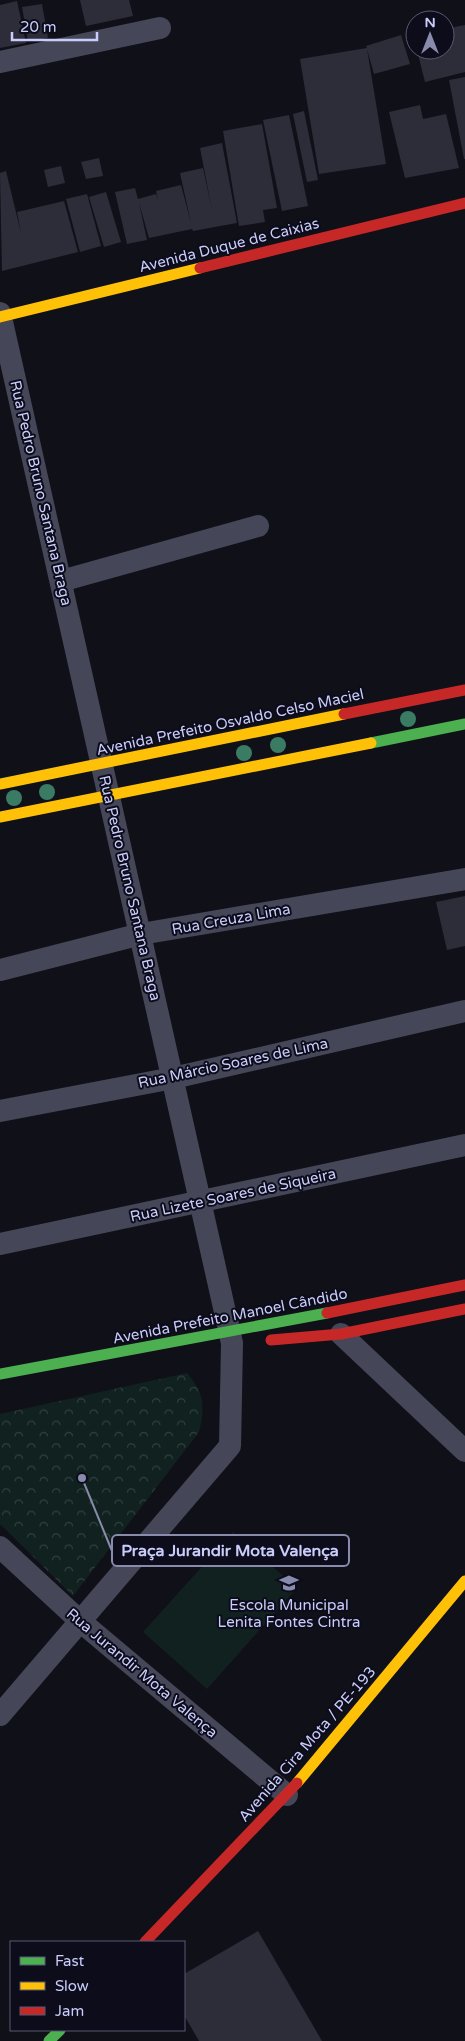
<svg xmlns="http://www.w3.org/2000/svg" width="465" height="2041" viewBox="0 0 465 2041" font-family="'Varela Round',sans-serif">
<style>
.forest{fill:url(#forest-crowns)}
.garden{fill:#10211f}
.building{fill:#2d2d3a}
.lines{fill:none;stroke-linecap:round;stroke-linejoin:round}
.street{stroke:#454758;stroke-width:22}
.fast{stroke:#4caf50;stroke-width:11}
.slow{stroke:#ffc107;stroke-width:11}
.jam{stroke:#c62828;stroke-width:11}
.tree{fill:#3a7c63}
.labels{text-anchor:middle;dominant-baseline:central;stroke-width:4;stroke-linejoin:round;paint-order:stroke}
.street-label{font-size:15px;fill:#cacdfb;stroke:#0c0c1b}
.poi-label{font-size:15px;fill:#cacdfb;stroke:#0c0c1b}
.leader{fill:none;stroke:#898bac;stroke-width:2}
.callout-dot{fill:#898bac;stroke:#0c0c1b;stroke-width:2}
.callout{fill:#0c0c1b;stroke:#898bac;stroke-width:2}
.callout-label{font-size:16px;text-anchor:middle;font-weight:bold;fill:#cacdfb}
</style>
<defs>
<pattern id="forest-crowns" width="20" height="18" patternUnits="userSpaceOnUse" patternTransform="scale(1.25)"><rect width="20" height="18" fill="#10211f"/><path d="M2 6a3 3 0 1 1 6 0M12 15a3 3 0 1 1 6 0" fill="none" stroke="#314040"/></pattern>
</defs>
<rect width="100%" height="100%" fill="#101018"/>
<path class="forest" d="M 187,1373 C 205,1394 205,1407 199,1432 L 73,1596 L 0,1524 L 0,1414 Z"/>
<polygon class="garden" points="233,1532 297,1588 207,1689 143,1632"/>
<g class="building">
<polygon points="80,0 129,0 133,16 86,26"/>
<polygon points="17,1 26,43 0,48 0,5"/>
<polygon points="42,4 48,38 28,41 22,7"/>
<polygon points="465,25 465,72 425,82 417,50 445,50 445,29"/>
<polygon points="401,35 410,64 374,74 367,49 386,164 319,174 300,59 367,48 366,46"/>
<polygon points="465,77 465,159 464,159 449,80"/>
<polygon points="420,105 423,119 446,114 459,168 405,178 389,112"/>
<polygon points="304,111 318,180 307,182 293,114"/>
<polygon points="289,115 308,206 282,211 263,120"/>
<polygon points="262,124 277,208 263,210 265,222 239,226 223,131"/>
<polygon points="222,143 237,223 193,231 192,229 149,238 139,203 147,240 127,244 115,192 135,188 138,199 156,194 158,200 156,191 181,185 191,223 180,173 203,168 212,210 200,148"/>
<polygon points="99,158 103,176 86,179 81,162"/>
<polygon points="61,166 65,183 48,187 44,170"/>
<polygon points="6,171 21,233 17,212 64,201 78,252 2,271 0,173"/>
<polygon points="106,192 121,242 104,247 89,197"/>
<polygon points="87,194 101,246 80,252 66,199"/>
<polygon points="465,896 465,946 447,950 436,902"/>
<polygon points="258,1931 322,2041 199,2041 184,2015 184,1974"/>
</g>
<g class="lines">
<g class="street">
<polyline points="0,62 160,28"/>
<polyline points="0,313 232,1343 230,1446 0,1715"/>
<polyline points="61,581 258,526"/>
<polyline points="0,970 141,934 465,879"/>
<polyline points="0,1111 173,1078 465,1011"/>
<polyline points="0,1244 465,1145"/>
<polyline points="341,1334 465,1451"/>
<polyline points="0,1547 80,1621 287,1795"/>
</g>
<g class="fast">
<polyline points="371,743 465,724"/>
<polyline points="0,1374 327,1313"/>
<polyline points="49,2041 60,2030"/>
</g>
<g class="slow">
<polyline points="0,317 200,268"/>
<polyline points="0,784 344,714"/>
<polyline points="0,817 371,743"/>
<polyline points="297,1783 465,1581"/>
</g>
<g class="jam">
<polyline points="200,268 465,203"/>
<polyline points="344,714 465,690"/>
<polyline points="327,1313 465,1285"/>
<polyline points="271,1340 341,1334 465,1309"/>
<polyline points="145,1942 297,1783"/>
</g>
</g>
<g class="tree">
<circle cx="408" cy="719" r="8"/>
<circle cx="278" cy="745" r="8"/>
<circle cx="244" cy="753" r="8"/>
<circle cx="47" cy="792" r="8"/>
<circle cx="14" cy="798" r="8"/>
</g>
<defs>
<g id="school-bare" transform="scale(1.5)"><path d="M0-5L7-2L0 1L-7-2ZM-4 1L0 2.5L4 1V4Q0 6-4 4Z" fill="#898bac" stroke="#0c0c1b" stroke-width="2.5" paint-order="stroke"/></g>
</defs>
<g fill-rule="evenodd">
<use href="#school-bare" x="289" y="1583"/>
</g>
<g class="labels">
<g class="street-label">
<text transform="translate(229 245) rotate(-14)">Avenida Duque de Caixias</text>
<text transform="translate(41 493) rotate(77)">Rua Pedro Bruno Santana Braga</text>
<text transform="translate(230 722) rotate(-12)">Avenida Prefeito Osvaldo Celso Maciel</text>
<text transform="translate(130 888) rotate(77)">Rua Pedro Bruno Santana Braga</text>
<text transform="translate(231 919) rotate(-10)">Rua Creuza Lima</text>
<text transform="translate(233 1063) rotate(-12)">Rua Márcio Soares de Lima</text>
<text transform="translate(233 1195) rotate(-12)">Rua Lizete Soares de Siqueira</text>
<text transform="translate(230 1316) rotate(-11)">Avenida Prefeito Manoel Cândido</text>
<text transform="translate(142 1673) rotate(40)">Rua Jurandir Mota Valença</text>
<text transform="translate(307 1744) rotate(-49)">Avenida Cira Mota / PE-193</text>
</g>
<g class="poi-label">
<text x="289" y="1605">Escola Municipal<tspan x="289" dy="17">Lenita Fontes Cintra</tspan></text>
</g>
</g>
<path class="leader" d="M82 1478L112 1551"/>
<circle class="callout-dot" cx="82" cy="1478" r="5"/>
<rect class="callout" x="112" y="1535" width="237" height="31" rx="5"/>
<g class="callout-label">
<text x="230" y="1556">Praça Jurandir Mota Valença</text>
</g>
<rect x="10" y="1941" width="175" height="90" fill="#0c0c1b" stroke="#585975"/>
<rect x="20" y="1957" width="25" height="8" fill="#4caf50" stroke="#585975"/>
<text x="55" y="1966" font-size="15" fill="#cacdfb">Fast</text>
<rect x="20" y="1982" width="25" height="8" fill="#ffc107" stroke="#585975"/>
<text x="55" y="1991" font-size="15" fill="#cacdfb">Slow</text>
<rect x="20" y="2007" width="25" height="8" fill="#c62828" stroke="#585975"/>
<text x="55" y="2016" font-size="15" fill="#cacdfb">Jam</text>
<g transform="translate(430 35)"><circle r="24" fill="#0c0c1b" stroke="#585975"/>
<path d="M0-4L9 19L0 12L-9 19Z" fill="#898bac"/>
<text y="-8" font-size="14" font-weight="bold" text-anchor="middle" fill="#cacdfb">N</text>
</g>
<path d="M12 32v8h85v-8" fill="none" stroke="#cacdfb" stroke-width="2.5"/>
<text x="20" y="32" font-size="15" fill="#cacdfb" stroke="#0c0c1b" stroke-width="4" paint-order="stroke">20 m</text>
</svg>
